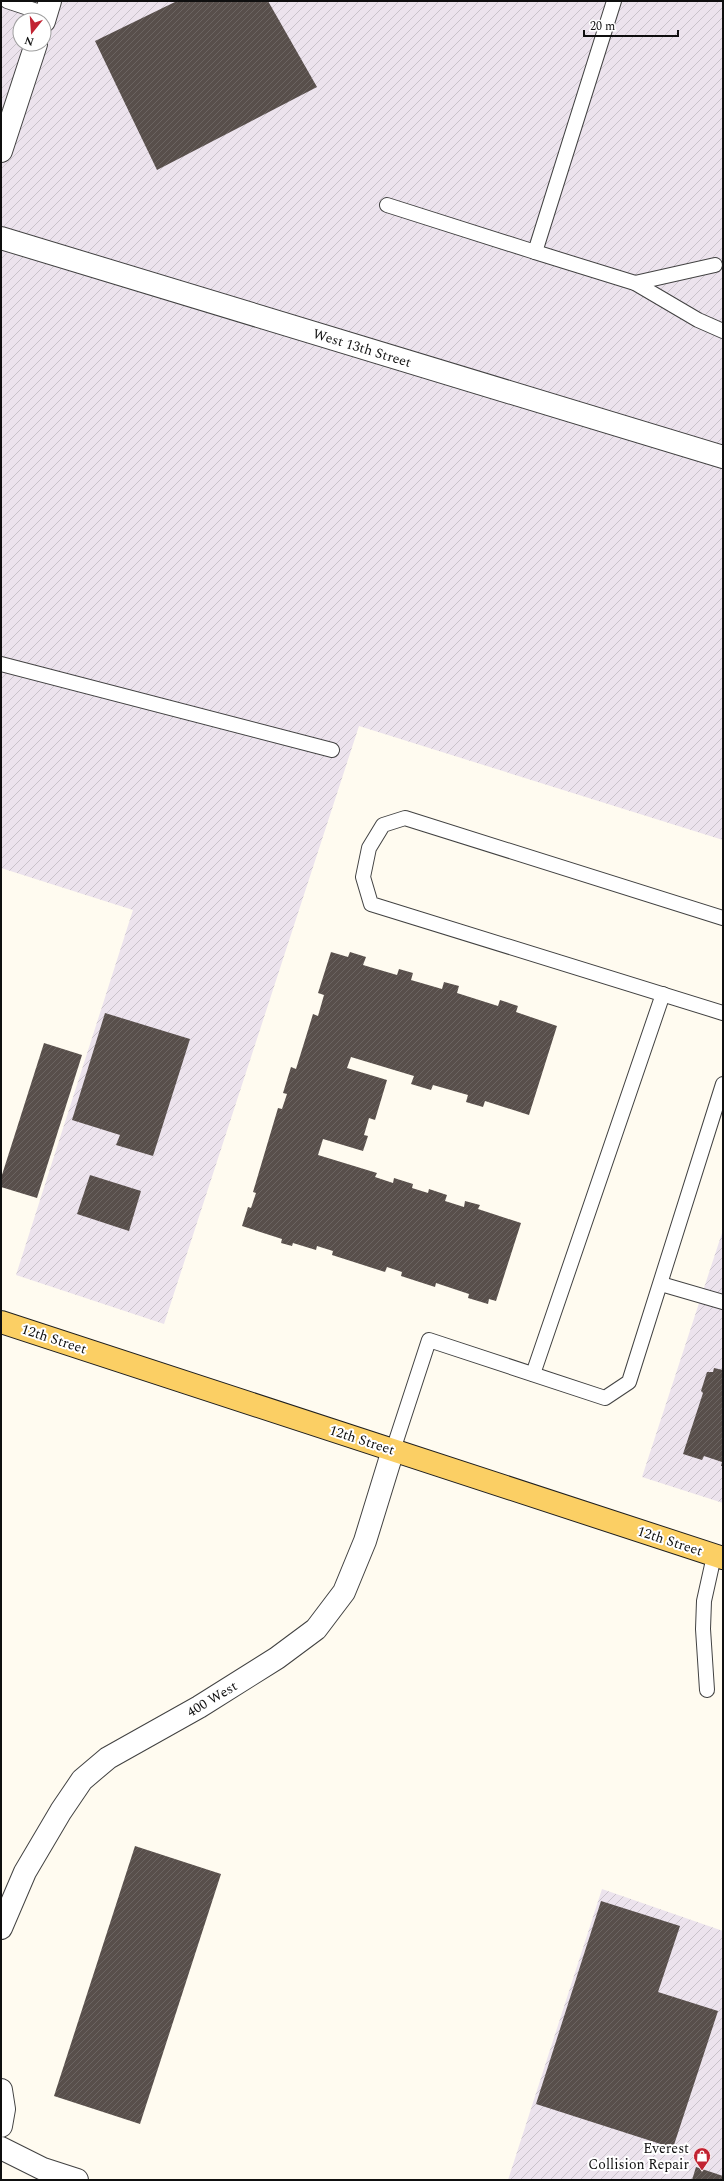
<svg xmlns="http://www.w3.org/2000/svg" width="724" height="2181" viewBox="0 0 724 2181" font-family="Spectral,serif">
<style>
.industrial{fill:url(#industrial-furrows);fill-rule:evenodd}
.building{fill:url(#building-hatch)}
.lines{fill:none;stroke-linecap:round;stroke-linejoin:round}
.service-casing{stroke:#424242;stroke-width:16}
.minor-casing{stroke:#424242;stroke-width:24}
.tertiary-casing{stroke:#424242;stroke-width:24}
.primary-casing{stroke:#202020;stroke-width:24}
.service{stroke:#fff;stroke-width:14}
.minor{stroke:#fff;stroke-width:22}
.tertiary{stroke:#fff;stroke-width:22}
.primary{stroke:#fbcf64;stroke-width:22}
.labels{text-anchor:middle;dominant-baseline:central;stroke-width:4;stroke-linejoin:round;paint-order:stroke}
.street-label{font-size:14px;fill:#0f0f0f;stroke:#fff}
.poi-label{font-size:14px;fill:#0f0f0f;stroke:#fff;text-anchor:end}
</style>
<defs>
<pattern id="industrial-furrows" width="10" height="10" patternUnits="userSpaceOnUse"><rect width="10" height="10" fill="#ece3ed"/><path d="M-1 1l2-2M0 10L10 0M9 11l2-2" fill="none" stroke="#c9c2ca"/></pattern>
<pattern id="building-hatch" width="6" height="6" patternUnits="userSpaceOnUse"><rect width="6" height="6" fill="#584f4b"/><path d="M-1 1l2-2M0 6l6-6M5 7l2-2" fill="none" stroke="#6b6461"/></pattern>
</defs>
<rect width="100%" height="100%" fill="#fffbf0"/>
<g class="industrial">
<path d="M 1,1 L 723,1 L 723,840 L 359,726 L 164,1324 L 16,1275 L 133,910 L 1,868 ZM 20,20 L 44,20 L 44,44 L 20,44 Z"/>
<polygon points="723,1230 723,1503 642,1477"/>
<polygon points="602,1889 723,1931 723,2180 508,2180"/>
</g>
<g class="building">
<polygon points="177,1 268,1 317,87 157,170 95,41"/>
<polygon points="331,952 348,957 350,952 366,957 363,965 397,975 399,969 413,973 411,980 442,989 444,982 459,986 457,993 498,1006 500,1000 518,1006 516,1012 557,1026 529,1115 485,1101 483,1107 466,1102 468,1095 433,1085 431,1090 411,1084 414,1076 351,1057 347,1068 387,1080 375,1120 369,1118 364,1135 368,1136 363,1151 323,1139 318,1155 377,1173 375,1177 393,1183 394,1178 413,1184 412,1188 428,1193 429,1189 447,1195 445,1201 464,1207 465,1201 480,1205 478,1209 521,1223 496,1301 489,1299 488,1304 468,1298 469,1294 436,1283 435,1287 401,1276 402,1272 387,1267 385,1272 332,1255 333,1251 317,1246 316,1250 293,1243 292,1246 281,1243 282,1239 242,1226 248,1207 251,1208 256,1193 253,1192 278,1108 282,1109 287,1094 283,1093 291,1067 296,1069 313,1014 318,1016 324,995 318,993"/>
<polygon points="105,1013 190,1039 153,1156 116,1145 120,1135 72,1120"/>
<polygon points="44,1043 82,1055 37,1198 1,1187 1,1178"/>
<polygon points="90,1175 141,1191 129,1231 77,1214"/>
<polygon points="714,1368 723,1370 723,1466 721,1466 722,1462 704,1456 702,1460 683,1454 703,1393 701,1391 707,1372 713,1372"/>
<polygon points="135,1846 221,1874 140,2124 54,2096"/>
<polygon points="601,1901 680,1926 658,1992 718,2011 673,2148 536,2104"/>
<polygon points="696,2167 723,2176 723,2180 692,2180"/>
</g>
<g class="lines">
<g class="service-casing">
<g id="service">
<polyline points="7,1 46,14"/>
<polyline points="387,205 535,252 614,1"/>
<polyline points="535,252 635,283 698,320 723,331"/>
<polyline points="635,283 715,265"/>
<polyline points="1,664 332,750"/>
<polyline points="723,918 405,818 383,825 369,848 363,877 371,904 723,1013"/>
<polyline points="661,1284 723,1302"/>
<polyline points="533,1374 663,994"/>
<polyline points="393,1450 429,1340 605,1398 629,1382 723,1084"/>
<polyline points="707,1690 703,1629 704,1601 714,1556"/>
</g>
</g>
<g class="minor-casing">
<g id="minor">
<polyline points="1,238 723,457"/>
<polyline points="1,1928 25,1872 61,1811 82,1780 108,1758 199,1707 277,1658 316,1629 344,1592 365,1541 393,1450"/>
<polyline points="1,2090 4,2109 1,2126"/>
<polyline points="1,2148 43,2169 77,2180"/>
</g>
</g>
<g class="tertiary-casing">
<g id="tertiary">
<polyline points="44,21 50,1"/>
<polyline points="1,151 36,44"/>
</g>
</g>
<g class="primary-casing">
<polyline id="primary" points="1,1322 723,1558"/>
</g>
<use href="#service" class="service"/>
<use href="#minor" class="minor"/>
<use href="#tertiary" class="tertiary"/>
<use href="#primary" class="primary"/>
</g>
<defs>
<g id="shop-pin" transform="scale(0.9)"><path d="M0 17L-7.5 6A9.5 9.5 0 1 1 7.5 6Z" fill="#c22332" stroke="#fff"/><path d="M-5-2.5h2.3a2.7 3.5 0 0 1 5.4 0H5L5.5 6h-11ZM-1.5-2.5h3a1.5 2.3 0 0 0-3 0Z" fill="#fff"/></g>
</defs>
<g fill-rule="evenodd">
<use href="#shop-pin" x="702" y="2156"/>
</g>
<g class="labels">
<g class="street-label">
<text transform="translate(362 348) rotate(17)">West 13th Street</text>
<text transform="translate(54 1339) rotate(18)">12th Street</text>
<text transform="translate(362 1440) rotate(18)">12th Street</text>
<text transform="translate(670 1541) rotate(18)">12th Street</text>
<text transform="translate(212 1699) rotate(-31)">400 West</text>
</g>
<g class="poi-label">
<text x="689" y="2148">Everest<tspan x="689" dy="16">Collision Repair</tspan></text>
</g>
</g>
<rect width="724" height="2181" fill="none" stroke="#0f0f0f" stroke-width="4"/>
<g transform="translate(32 32) rotate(197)"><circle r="19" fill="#ffffff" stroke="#9f9f9f"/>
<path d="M0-3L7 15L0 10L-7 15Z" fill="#c22332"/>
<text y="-6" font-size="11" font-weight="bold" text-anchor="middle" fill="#0f0f0f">N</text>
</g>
<path d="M584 30v6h94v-6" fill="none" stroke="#0f0f0f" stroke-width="2"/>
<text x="590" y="30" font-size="12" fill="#0f0f0f" stroke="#ffffff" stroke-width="3" paint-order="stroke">20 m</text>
</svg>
